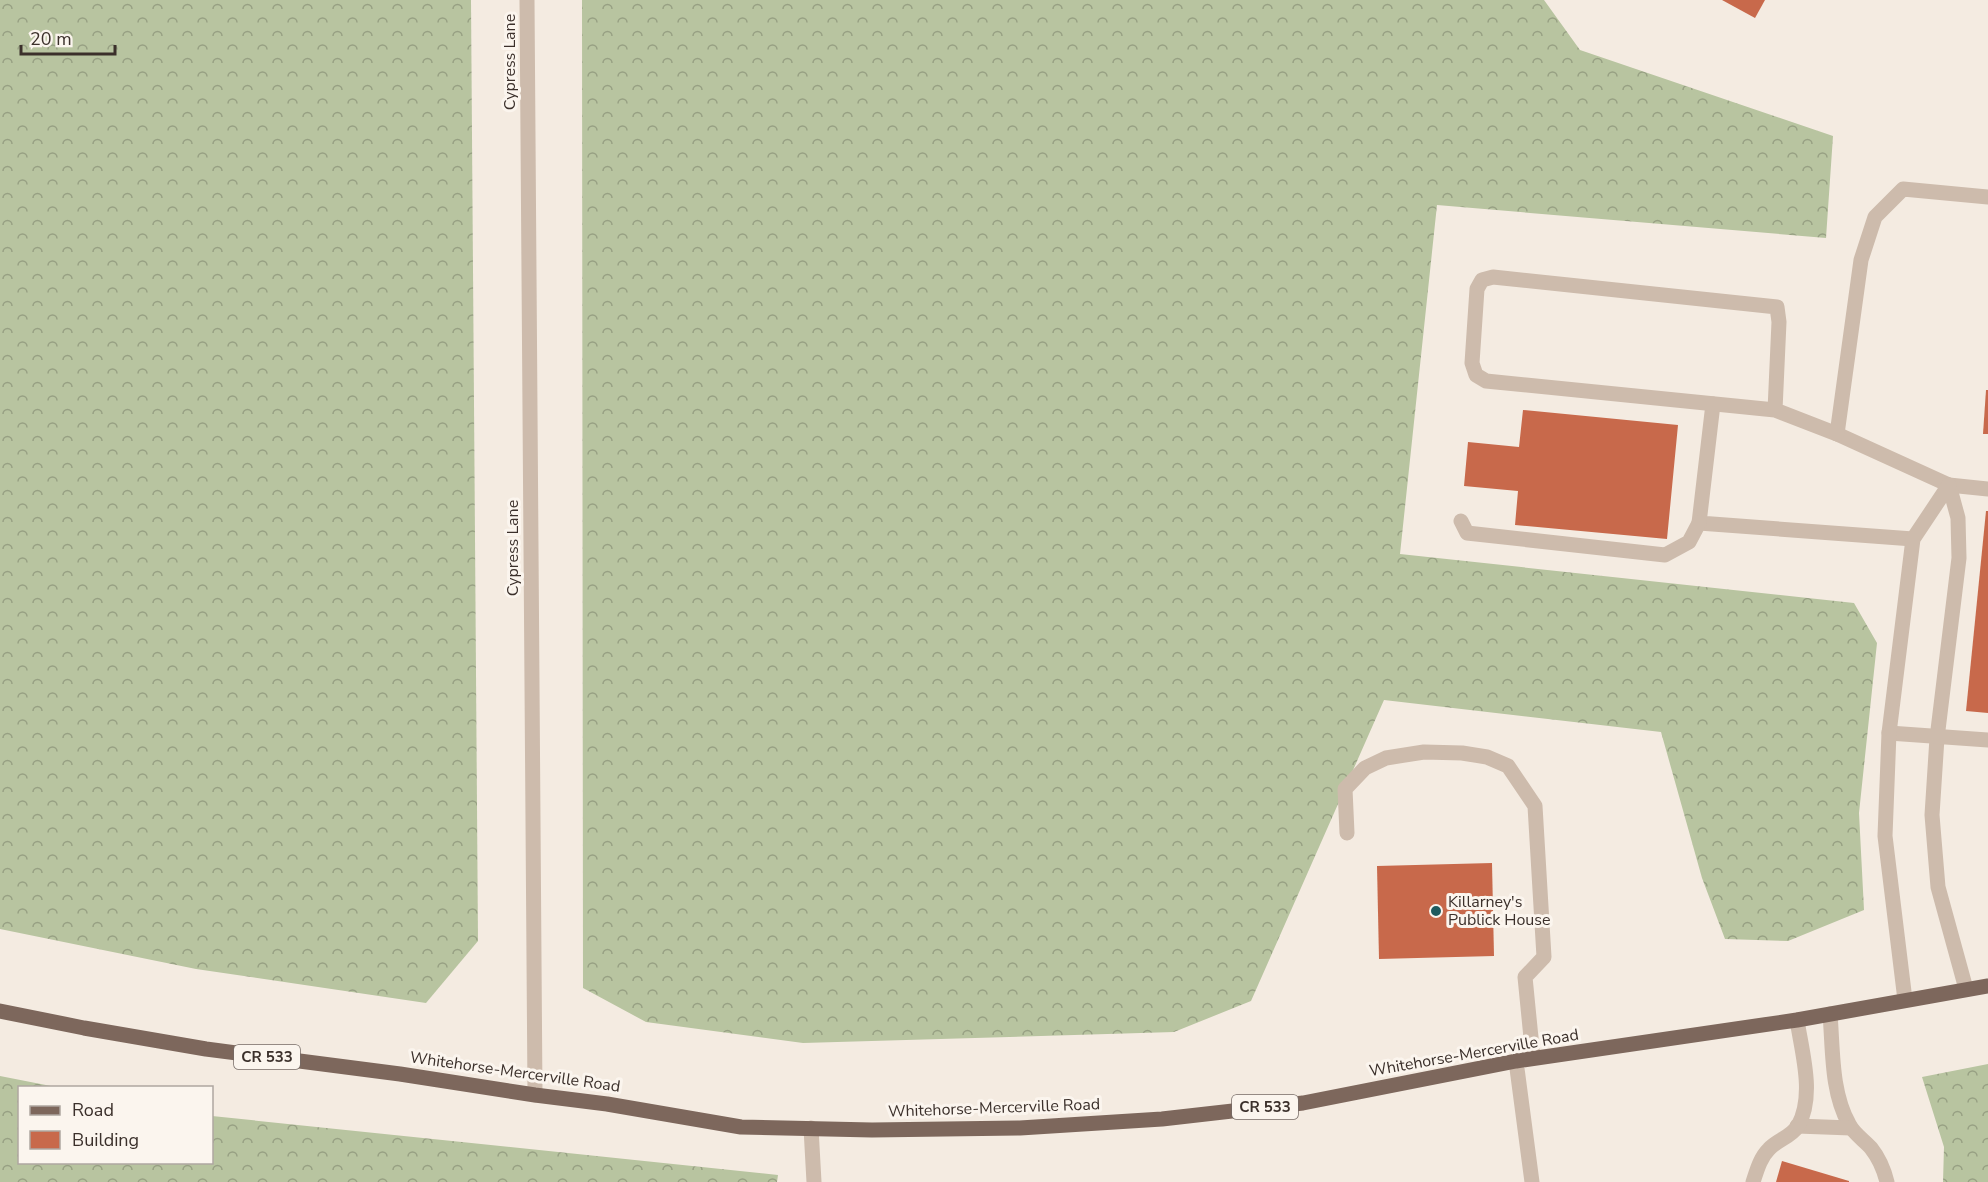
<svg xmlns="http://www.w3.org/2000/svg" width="1988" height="1182" viewBox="0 0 1988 1182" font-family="'Nunito Sans',sans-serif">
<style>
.forest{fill:url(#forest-crowns)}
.building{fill:#c8694b}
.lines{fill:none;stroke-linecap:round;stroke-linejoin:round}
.minor{stroke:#cdbbac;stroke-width:15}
.major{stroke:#7d675c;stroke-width:15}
.poi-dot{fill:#1f5a5e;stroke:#fbf5ee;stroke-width:2}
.labels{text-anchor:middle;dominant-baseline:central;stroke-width:6;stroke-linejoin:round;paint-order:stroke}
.shield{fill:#fbf5ee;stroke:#756b66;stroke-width:1.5}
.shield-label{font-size:15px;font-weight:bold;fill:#3b302b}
.street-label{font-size:16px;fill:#3b302b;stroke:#fbf5ee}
.poi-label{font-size:16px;fill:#3b302b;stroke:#fbf5ee;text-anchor:start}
</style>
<defs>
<pattern id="forest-crowns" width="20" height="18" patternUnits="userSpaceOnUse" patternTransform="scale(1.5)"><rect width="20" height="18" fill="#b8c4a0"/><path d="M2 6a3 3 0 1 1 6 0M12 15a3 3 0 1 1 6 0" fill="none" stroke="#97a083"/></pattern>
</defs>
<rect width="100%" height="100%" fill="#f4ebe1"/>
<g class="forest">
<polygon points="0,0 471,0 478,941 426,1003 196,969 0,929"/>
<polygon points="582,0 1544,0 1580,50 1833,136 1826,238 1437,205 1400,554 1854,603 1877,643 1859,813 1864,910 1788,941 1725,939 1702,878 1661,732 1384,700 1251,1001 1174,1032 803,1043 646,1022 583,988"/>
<polygon points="1988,1064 1988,1182 1943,1182 1944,1147 1922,1077"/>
<polygon points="0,1076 56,1087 20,1088 20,1162 212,1162 212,1116 778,1175 777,1182 0,1182"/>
</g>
<g class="building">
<polygon points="1722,0 1765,0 1755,18"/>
<polygon points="1986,390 1988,390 1988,434 1983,434"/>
<polygon points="1523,410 1678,425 1667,539 1515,525 1518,491 1464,486 1468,442 1519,447"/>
<polygon points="1986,511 1988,511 1988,713 1966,711"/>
<polygon points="1492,863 1494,956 1379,959 1377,866"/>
<polygon points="1782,1161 1849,1181 1849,1182 1776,1182"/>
</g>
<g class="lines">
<g class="minor">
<polyline points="527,0 535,1095"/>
<polyline points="1713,404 1699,523 1913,539"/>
<polyline points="1775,410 1779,322 1777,307 1493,277 1482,280 1477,289 1472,363 1476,375 1486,381 1775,410 1837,434 1949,485 1988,489"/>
<polyline points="1837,434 1861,260 1875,217 1903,189 1988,197"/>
<polyline points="1949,485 1958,518 1959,558 1937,738 1932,815 1938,887 1966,989"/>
<polyline points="1461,521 1467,533 1665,555 1689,542 1699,523"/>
<polyline points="1889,733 1988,740"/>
<polyline points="1347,833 1345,789 1365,768 1386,758 1424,752 1462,753 1487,757 1508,766 1535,806 1544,957 1525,977 1533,1058"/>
<polyline points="1905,1000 1885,836 1889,733 1913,539 1949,485"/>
<path d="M 1830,1014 C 1833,1050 1831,1092 1849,1124 C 1854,1134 1864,1140 1871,1148 C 1879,1158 1884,1170 1887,1182"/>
<polyline points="1516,1061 1532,1182"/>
<polyline points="1797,1126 1851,1128"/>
<polyline points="811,1128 814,1182"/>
<path d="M 1753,1182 C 1757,1170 1760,1158 1769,1149 C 1777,1140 1791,1137 1798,1126 C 1815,1095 1802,1053 1797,1020"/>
</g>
<polyline class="major" points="0,1011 84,1028 206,1049 400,1074 535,1095 607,1104 741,1127 872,1130 1020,1128 1162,1119 1303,1103 1516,1061 1797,1020 1988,986"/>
</g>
<circle class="poi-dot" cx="1436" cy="911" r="6"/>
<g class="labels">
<g class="shield">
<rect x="234" y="1045" width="66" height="24" rx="4.5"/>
<rect x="1232" y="1095" width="66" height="24" rx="4.5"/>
</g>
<g class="shield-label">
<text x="267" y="1057">CR 533</text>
<text x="1265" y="1107">CR 533</text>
</g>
<g class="street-label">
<text transform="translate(510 62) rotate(-90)">Cypress Lane</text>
<text transform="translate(513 548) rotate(-90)">Cypress Lane</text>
<text transform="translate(1474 1053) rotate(-10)">Whitehorse-Mercerville Road</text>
<text transform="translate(515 1072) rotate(8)">Whitehorse-Mercerville Road</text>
<text transform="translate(994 1108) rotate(-2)">Whitehorse-Mercerville Road</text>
</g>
<g class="poi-label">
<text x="1448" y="902">Killarney's<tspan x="1448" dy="18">Publick House</tspan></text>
</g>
</g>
<rect x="18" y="1086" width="195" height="78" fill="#fbf5ee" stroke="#aea6a0" stroke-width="1.5"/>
<rect x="30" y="1106" width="30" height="9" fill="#7d675c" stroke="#aea6a0" stroke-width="1.5"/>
<text x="72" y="1116" font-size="18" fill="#3b302b">Road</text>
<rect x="30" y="1131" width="30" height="18" fill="#c8694b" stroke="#aea6a0" stroke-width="1.5"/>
<text x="72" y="1146" font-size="18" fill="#3b302b">Building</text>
<path d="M21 45v9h94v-9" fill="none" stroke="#3b302b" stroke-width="3"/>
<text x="30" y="45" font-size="18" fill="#3b302b" stroke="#fbf5ee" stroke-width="4.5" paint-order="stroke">20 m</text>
</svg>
